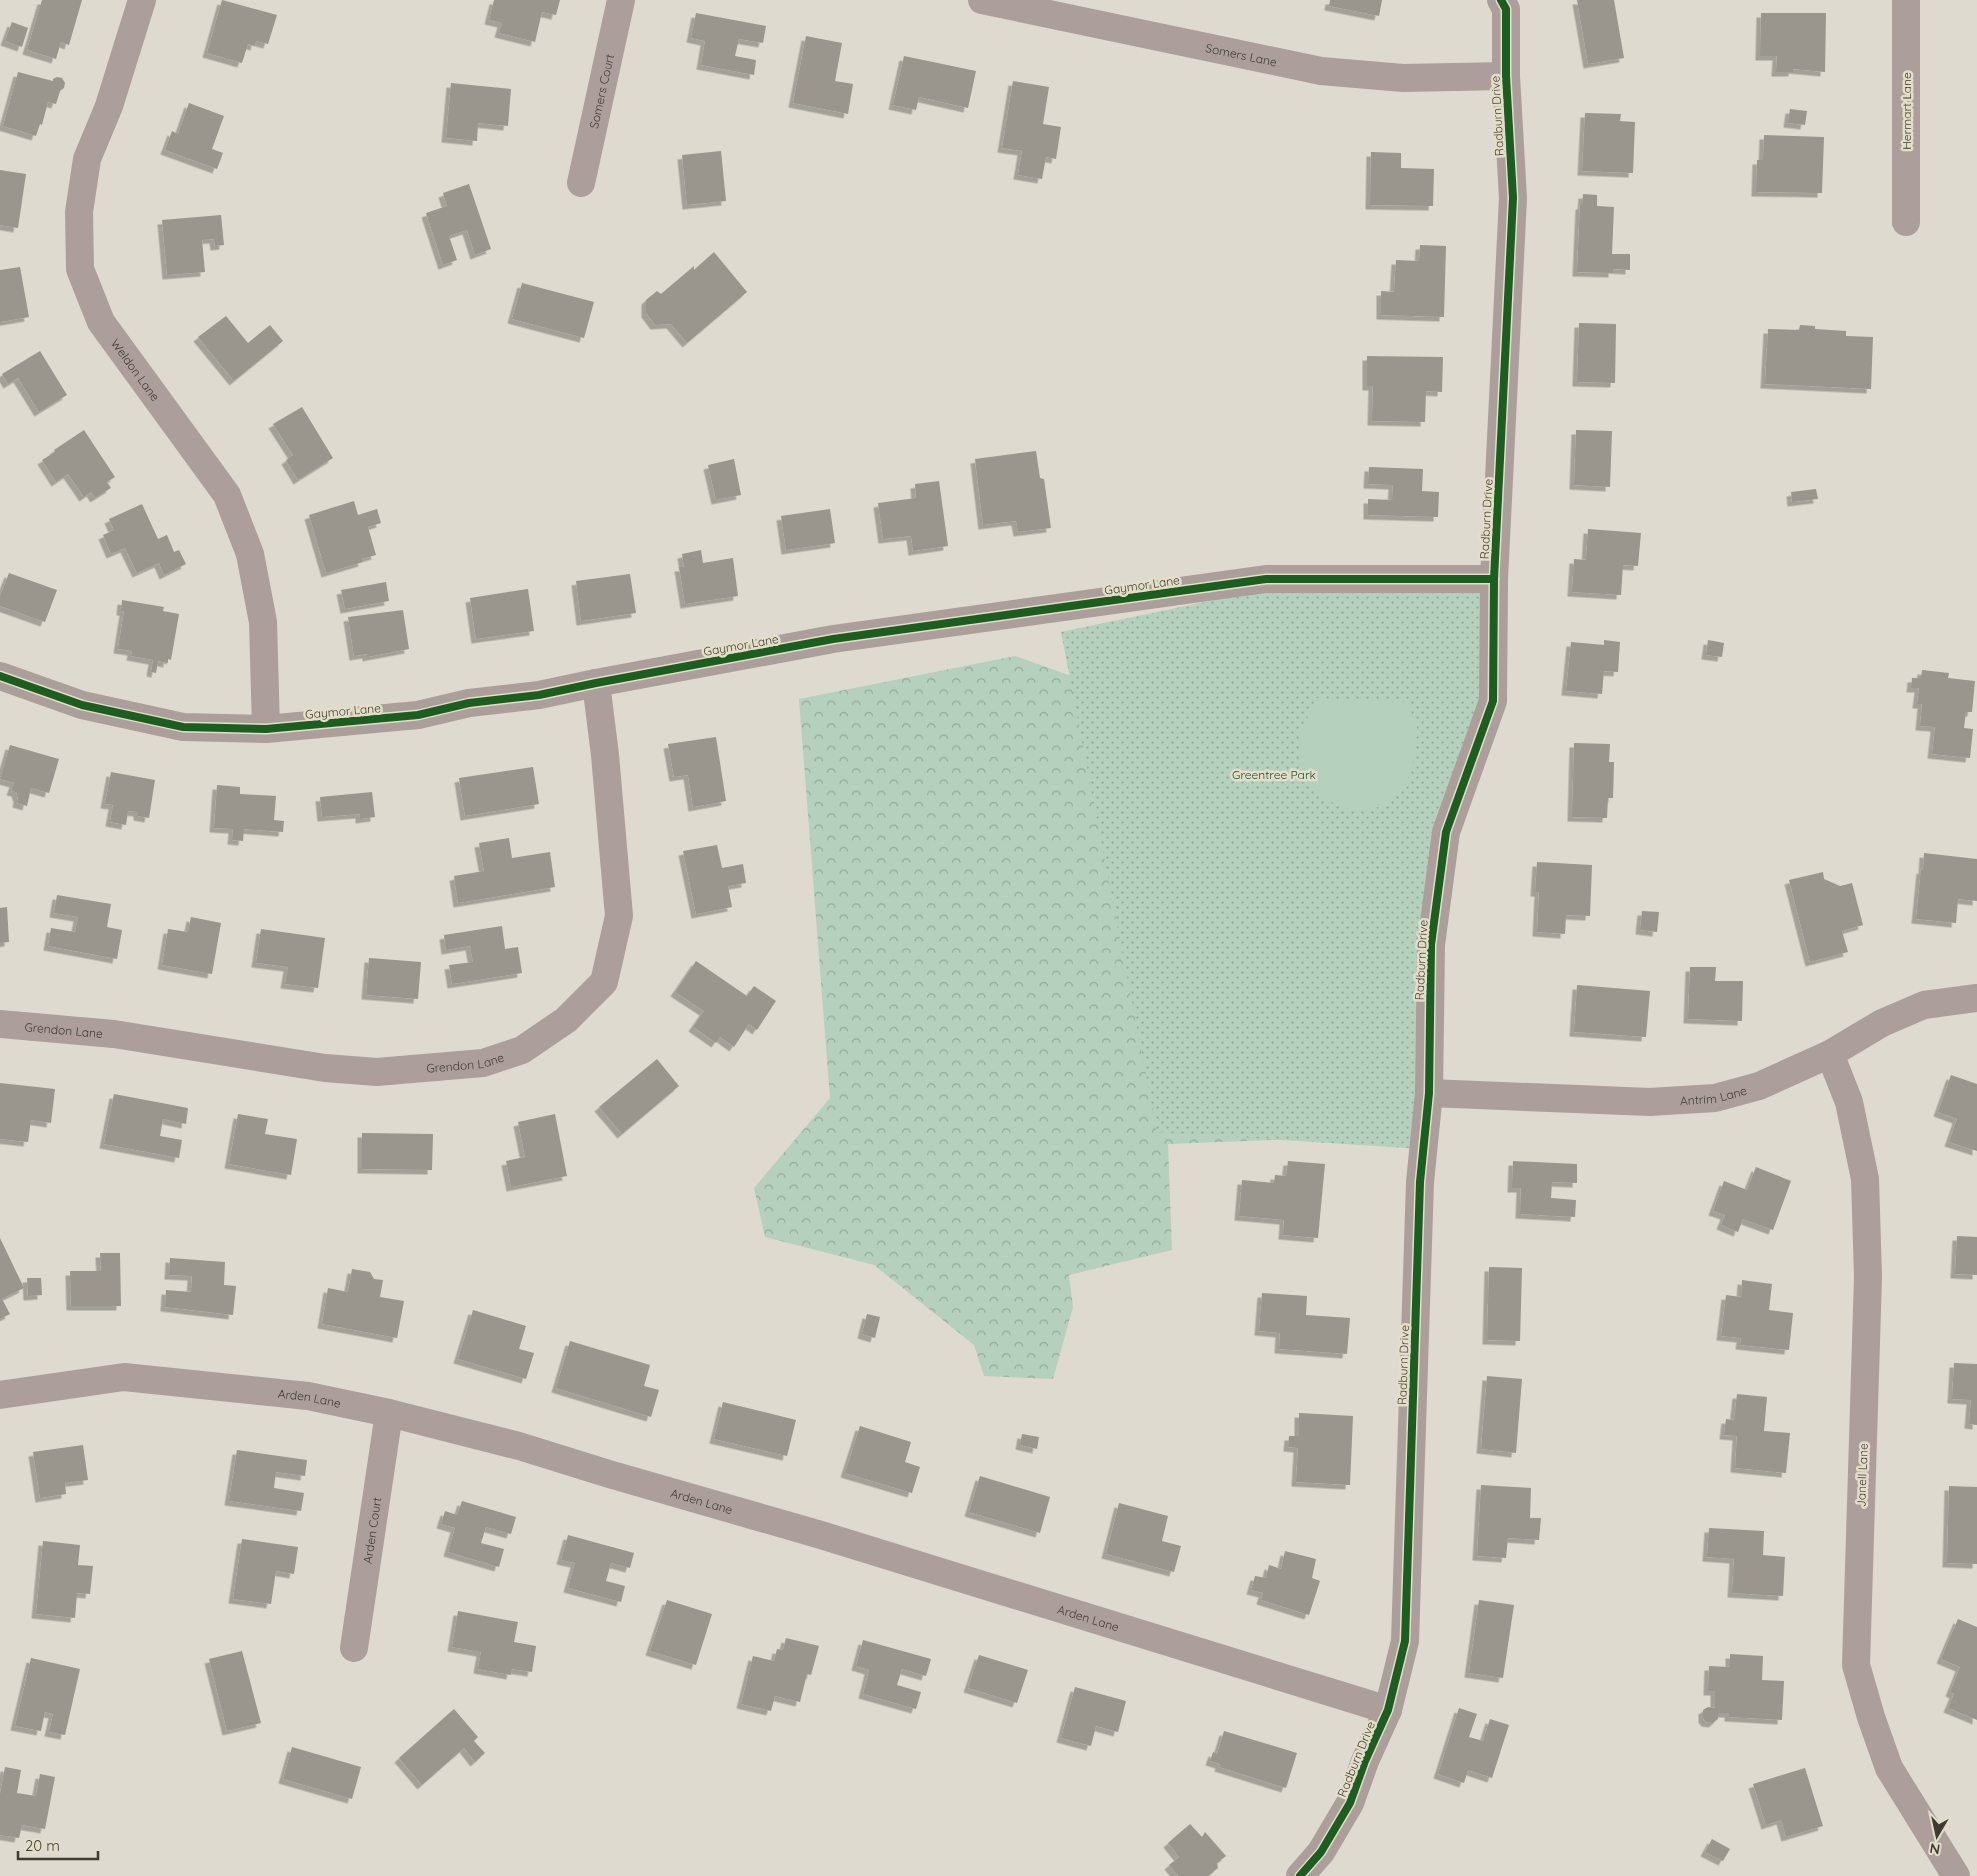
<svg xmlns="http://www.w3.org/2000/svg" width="1977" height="1876" viewBox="0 0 1977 1876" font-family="Quicksand,sans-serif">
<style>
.forest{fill:url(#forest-crowns)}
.park{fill:url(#park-dots)}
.pitch{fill:#b5d0bd}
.building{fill:#9a958d;filter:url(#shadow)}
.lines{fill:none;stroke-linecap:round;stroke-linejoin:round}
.minor{stroke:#ac9e9a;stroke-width:28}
.cycleway-casing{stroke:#e4dec9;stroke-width:11}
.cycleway{stroke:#1b5e20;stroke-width:8}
.labels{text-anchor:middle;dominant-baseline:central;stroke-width:5;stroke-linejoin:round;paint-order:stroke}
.street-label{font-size:12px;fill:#3d3b32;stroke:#e4dec9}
.park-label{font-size:12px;fill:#0e5037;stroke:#e4dec9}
</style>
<defs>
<pattern id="forest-crowns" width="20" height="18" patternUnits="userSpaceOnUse" patternTransform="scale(1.25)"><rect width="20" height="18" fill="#b5d0bd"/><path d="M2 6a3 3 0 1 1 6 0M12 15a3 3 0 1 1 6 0" fill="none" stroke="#94aa9a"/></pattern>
<pattern id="park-dots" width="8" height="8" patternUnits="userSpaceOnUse" patternTransform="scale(1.25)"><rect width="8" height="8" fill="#b5d0bd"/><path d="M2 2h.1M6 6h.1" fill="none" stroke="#94aa9a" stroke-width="1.8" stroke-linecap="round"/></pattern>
<filter id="shadow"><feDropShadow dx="-4.5" dy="4.5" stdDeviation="0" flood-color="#0004"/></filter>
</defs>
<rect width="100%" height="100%" fill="#dedacf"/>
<polygon class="forest" points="1015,656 1088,682 1299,1139 1168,1144 1172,1250 1069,1275 1073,1307 1053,1379 984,1376 974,1345 874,1265 765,1237 754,1188 830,1098 799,699"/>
<polygon class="park" points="1485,589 1493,701 1446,832 1423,1149 1157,1132 1061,632 1262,590"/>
<polygon class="pitch" points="1317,698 1408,702 1417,728 1415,758 1405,786 1384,806 1354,811 1335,804 1316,793 1299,760 1300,734"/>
<g class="building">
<polygon points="42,0 82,0 69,45 61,42 56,59 27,50"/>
<polygon points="222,0 277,15 268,44 256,41 255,46 248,44 242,63 207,53"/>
<polygon points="494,0 560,0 556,15 542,12 535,42 499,33 502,23 489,20"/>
<polygon points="1330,0 1382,0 1379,16 1329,6"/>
<polygon points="1577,0 1614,0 1624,58 1588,64"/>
<polygon points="696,13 766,26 763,43 739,39 735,56 756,60 754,75 701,65 705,41 691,38"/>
<polygon points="1761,13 1826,13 1825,72 1793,69 1793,72 1776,72 1777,56 1760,56"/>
<polygon points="12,22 28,28 22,47 5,41"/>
<polygon points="806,36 842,43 835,81 853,84 848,114 793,103"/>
<polygon points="904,56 976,71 968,108 919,97 916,110 893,105"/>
<polygon points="18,72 53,81 53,79 57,77 62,78 65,83 64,88 60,91 56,104 48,102 42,125 40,124 36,136 3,126"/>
<polygon points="1013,81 1049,87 1043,124 1061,127 1056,159 1046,157 1042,179 1018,175 1022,151 1002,148"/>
<polygon points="451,83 511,89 508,126 478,123 477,141 446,138"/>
<polygon points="189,103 224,116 212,149 223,153 217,169 165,150 172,131 178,134"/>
<polygon points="1790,109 1807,111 1805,125 1788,123"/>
<polygon points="1585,113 1621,114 1620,121 1635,122 1633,173 1582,171"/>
<polygon points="1764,135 1824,137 1822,193 1756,192 1757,160 1763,160"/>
<polygon points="721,151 726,201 687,205 682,155"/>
<polygon points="1371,152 1401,153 1401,168 1434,169 1433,206 1370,205"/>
<polygon points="0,170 26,174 18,228 0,225"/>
<polygon points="469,184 491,249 475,255 467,230 449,236 457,260 443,265 426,213 447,206 443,193"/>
<polygon points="1583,194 1597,195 1597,206 1614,207 1612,254 1630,254 1630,270 1613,269 1613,273 1577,272 1580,205 1582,205"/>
<polygon points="221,215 224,245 215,246 214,239 202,240 205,272 167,275 162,220"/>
<polygon points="1420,245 1446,246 1444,317 1381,315 1381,291 1394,292 1396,260 1419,261"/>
<polygon points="714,252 747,292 687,343 671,324 655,325 646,313 646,300 657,291 661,294 694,266 694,270"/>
<polygon points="20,267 29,317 0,322 0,270"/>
<polygon points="522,283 594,302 584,338 512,319"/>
<polygon points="226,316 248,343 270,325 283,341 234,381 198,337"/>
<polygon points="1579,323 1616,324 1615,383 1577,382"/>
<polygon points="1800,325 1815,326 1815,329 1846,331 1846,336 1873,337 1871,389 1765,384 1768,329 1799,330"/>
<polygon points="40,351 67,395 39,412 18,378 8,384 2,374"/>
<polygon points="1367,356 1443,357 1442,392 1426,391 1425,422 1372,421 1373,386 1367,386"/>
<polygon points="302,407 333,458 298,480 286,460 293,455 273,424"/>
<polygon points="84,430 115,477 107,482 111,488 95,498 91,492 84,497 68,474 56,482 42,460 55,452 54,450"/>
<polygon points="1576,430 1612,431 1610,487 1574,485"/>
<polygon points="1036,451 1040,478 1044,479 1051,528 1018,532 1016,521 983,525 975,459"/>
<polygon points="734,459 741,495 716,500 708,465"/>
<polygon points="1369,467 1423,469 1422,491 1439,492 1438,517 1368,515 1368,499 1392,500 1393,485 1368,484"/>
<polygon points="939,481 948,546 913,551 911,536 883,539 878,503 916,498 915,484"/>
<polygon points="1816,489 1818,499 1792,502 1791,492"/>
<polygon points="354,501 358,515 377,509 381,523 368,527 376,555 362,559 363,562 326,573 309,515"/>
<polygon points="142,504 158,539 167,535 174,552 179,550 186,564 164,575 159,563 137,573 125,548 111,554 103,535 114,530 109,519"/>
<polygon points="830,509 835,543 786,550 781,516"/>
<polygon points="1588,529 1641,533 1638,566 1623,565 1621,595 1572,592 1574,559 1586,560"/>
<polygon points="701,550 703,563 733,558 738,596 685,604 679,567 684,567 682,554"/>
<polygon points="9,573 57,590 45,622 0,606 0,596"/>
<polygon points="630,574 636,613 581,621 576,581"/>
<polygon points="386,582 389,601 345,609 341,590"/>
<polygon points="528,589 534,631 476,639 470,598"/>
<polygon points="122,600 164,607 163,611 179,614 171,660 168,659 168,663 158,661 156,673 151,672 153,660 131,656 132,651 118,649 124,611 121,611"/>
<polygon points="403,610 409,649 367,657 367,654 354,656 348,617"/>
<polygon points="1604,640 1620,642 1618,672 1604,671 1602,694 1566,691 1571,642 1604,645"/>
<polygon points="1708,640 1724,643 1722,657 1706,655"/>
<polygon points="1922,670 1949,673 1948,678 1975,681 1972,712 1966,712 1964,728 1973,729 1970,758 1932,754 1935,727 1920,726 1922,704 1917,704 1919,688 1911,688 1912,678 1921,678"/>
<polygon points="716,737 726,801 693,807 688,775 674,777 668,744"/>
<polygon points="1574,743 1610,744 1609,762 1614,762 1613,798 1608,798 1607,818 1572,817"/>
<polygon points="10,745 59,759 49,793 31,788 27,806 17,803 18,798 16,792 11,791 14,783 0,779"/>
<polygon points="533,767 539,804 465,816 459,778"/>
<polygon points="111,772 155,780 149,818 138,816 138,812 128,811 126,825 110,822 113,805 105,804"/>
<polygon points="217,785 240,787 240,794 276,796 274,820 284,821 283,832 244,829 243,841 232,840 233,829 214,828"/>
<polygon points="372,792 375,817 360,819 360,814 322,817 320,797"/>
<polygon points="509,838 512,858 550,852 555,887 458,903 454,876 484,871 479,843"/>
<polygon points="717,845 722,868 743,864 746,883 728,886 732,907 696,914 683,851"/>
<polygon points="1924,853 1977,859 1977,901 1958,899 1956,923 1916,919 1921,869 1923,870"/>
<polygon points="1537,862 1592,865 1590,916 1566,915 1565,934 1537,932 1539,892 1535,892"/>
<polygon points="1823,872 1824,879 1840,886 1852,883 1863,925 1842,931 1848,952 1810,962 1789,880"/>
<polygon points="57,895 111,904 107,927 122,930 117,959 48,946 51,928 75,932 78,917 54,913"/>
<polygon points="7,907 9,942 0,943 0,908"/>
<polygon points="1642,911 1659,912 1657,932 1640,930"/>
<polygon points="191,917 221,923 212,974 162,965 168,929 188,932"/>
<polygon points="502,926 505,949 518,947 522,973 452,984 449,965 473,962 470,946 446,950 444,935"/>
<polygon points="261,929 325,938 318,988 285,984 288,967 256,963"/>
<polygon points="369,958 421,962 418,999 366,995"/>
<polygon points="696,961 747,996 754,986 776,1001 757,1030 749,1024 734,1047 720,1037 716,1043 693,1027 704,1011 675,992"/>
<polygon points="1690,967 1716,967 1715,981 1743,981 1742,1021 1688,1019"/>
<polygon points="1577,985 1650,991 1646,1037 1574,1032"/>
<polygon points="657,1059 679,1086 622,1134 599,1107"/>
<polygon points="1951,1075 1977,1084 1977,1151 1949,1142 1957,1119 1938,1112"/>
<polygon points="0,1083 55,1089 51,1123 31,1120 28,1142 0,1139"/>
<polygon points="114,1094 188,1108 186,1124 163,1119 160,1136 182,1140 179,1158 104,1144"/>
<polygon points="238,1114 268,1119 265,1134 297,1139 291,1175 229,1164"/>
<polygon points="555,1114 567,1176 511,1187 506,1161 525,1157 518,1122"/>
<polygon points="362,1133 433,1134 432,1170 362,1169"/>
<polygon points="1288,1161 1325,1164 1318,1238 1283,1235 1284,1220 1239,1216 1242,1180 1274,1183 1275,1175 1286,1176"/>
<polygon points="1513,1161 1577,1164 1577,1183 1552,1182 1551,1198 1576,1200 1575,1217 1520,1214 1521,1188 1512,1188"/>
<polygon points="1756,1167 1791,1181 1773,1230 1743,1219 1738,1232 1721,1225 1725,1215 1713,1211 1724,1181 1747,1190"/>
<polygon points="1957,1236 1977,1237 1977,1275 1955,1274"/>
<polygon points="0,1238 24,1288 2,1299 10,1314 0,1319"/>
<polygon points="100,1253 120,1253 121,1306 71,1306 70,1271 101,1271"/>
<polygon points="170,1258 225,1262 224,1285 236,1286 233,1315 165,1307 166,1290 191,1292 192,1276 169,1275"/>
<polygon points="1489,1267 1522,1268 1520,1341 1487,1340"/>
<polygon points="352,1269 370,1272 374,1279 383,1280 380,1297 404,1301 397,1338 322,1324 328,1288 348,1292"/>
<polygon points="27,1278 41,1278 42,1295 28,1296"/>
<polygon points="1742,1280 1772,1284 1769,1310 1793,1313 1789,1350 1740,1345 1741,1338 1721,1336 1726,1295 1741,1297"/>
<polygon points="1262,1293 1307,1296 1306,1315 1350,1318 1347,1354 1279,1349 1280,1333 1259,1331"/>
<polygon points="473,1310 526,1326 519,1349 534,1353 526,1379 458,1359"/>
<polygon points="867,1314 880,1317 875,1338 862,1334"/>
<polygon points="570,1341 650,1365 644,1386 659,1390 651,1417 556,1388"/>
<polygon points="1954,1363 1977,1364 1977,1425 1969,1424 1971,1400 1952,1399"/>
<polygon points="1487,1376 1522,1379 1516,1453 1481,1449"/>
<polygon points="1737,1394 1767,1397 1764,1431 1790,1433 1786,1473 1735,1468 1737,1436 1724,1435 1726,1419 1734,1420"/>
<polygon points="723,1402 796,1420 787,1456 714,1439"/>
<polygon points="1299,1413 1353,1416 1350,1485 1296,1482 1298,1448 1288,1447 1289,1436 1299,1436"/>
<polygon points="860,1426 911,1442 905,1462 920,1467 912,1493 845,1473"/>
<polygon points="1022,1434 1039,1437 1037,1449 1020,1445"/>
<polygon points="83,1445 88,1480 65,1483 66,1494 40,1498 33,1452"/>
<polygon points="237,1450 307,1460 305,1476 276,1472 274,1488 304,1493 301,1511 229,1501"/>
<polygon points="980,1476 1050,1497 1040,1533 969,1512"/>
<polygon points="1481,1485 1531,1488 1530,1518 1541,1518 1539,1540 1508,1538 1506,1558 1477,1556"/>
<polygon points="1949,1486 1977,1487 1977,1564 1947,1563"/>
<polygon points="462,1501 516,1517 511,1534 486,1527 481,1543 504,1549 499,1567 448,1552 455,1528 441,1524 445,1511 457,1515"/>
<polygon points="1119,1503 1168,1516 1162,1541 1181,1546 1174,1572 1106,1554"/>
<polygon points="1709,1528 1764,1531 1763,1555 1785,1557 1783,1596 1732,1593 1734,1559 1707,1557"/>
<polygon points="568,1535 634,1553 630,1568 611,1563 606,1581 625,1586 621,1602 568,1588 575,1563 561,1560"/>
<polygon points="242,1539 298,1547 294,1574 276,1571 271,1604 233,1599"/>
<polygon points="43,1541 80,1545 78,1565 93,1566 90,1594 77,1593 75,1618 36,1614"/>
<polygon points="1285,1551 1316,1559 1312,1578 1320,1581 1309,1615 1261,1600 1263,1593 1251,1590 1255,1576 1266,1578 1269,1565 1281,1569"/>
<polygon points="667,1600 712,1614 696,1665 650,1651"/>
<polygon points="1479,1600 1514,1605 1503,1678 1469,1673"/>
<polygon points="458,1611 518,1622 514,1642 536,1646 532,1672 512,1669 511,1675 478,1669 481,1652 452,1647"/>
<polygon points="1958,1619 1977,1627 1977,1720 1948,1708 1954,1694 1950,1692 1960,1667 1941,1659"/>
<polygon points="786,1638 819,1646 811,1675 807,1674 800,1702 775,1696 771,1711 741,1704 753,1656 774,1661 777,1649 783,1650"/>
<polygon points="863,1640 931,1659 926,1676 902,1669 897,1685 921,1692 916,1709 863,1694 869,1670 856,1666"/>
<polygon points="242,1651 261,1723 227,1731 209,1659"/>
<polygon points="1730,1654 1763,1656 1762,1680 1784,1681 1782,1720 1729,1717 1729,1713 1719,1713 1718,1719 1713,1723 1706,1722 1703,1718 1703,1710 1708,1707 1715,1708 1715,1691 1708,1691 1709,1666 1730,1667"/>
<polygon points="979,1655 1028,1670 1017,1703 968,1688"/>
<polygon points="31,1658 80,1669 65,1735 49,1732 53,1714 45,1712 41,1731 15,1726"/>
<polygon points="1075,1687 1126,1701 1118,1732 1096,1726 1091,1746 1061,1738"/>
<polygon points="1459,1708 1477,1714 1469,1737 1483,1741 1490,1719 1509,1725 1492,1778 1468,1770 1464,1783 1438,1774"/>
<polygon points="454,1709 478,1737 474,1741 485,1753 475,1762 464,1748 422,1785 399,1758"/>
<polygon points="1224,1731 1297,1753 1286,1788 1219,1767 1220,1764 1210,1761 1213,1752 1217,1754"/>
<polygon points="292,1747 361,1767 352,1799 283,1779"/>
<polygon points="5,1767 21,1770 17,1793 36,1796 40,1774 55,1777 45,1829 22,1825 19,1838 0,1835 0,1794"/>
<polygon points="1805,1768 1823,1826 1786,1837 1781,1820 1766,1825 1753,1784"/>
<polygon points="1190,1824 1202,1837 1205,1832 1226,1856 1217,1863 1218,1868 1208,1876 1178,1876 1169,1865 1179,1857 1168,1843"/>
<polygon points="1712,1839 1730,1849 1723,1861 1705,1852"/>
</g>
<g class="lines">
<g class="minor">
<path id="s1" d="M 142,0 L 109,106 L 87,159 L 79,212 L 80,269 L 101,322 L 227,495 L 250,554 L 263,622 L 266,729"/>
<path id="s2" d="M 982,0 L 1321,71 L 1403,78 L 1506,76"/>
<path id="s3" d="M 581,183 L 621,0"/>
<polyline points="1906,222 1906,0"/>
<polyline points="0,676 82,705 183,727 266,729 418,715 469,703 539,695 596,683 833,639 1266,579 1494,579"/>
<path id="s4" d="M 0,1024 L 114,1034 L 325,1068 L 377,1072 L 483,1063 L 522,1050 L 566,1020 L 604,982 L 619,916 L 605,755 L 596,683"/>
<polyline points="1830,1054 1849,1102 1865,1179 1868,1277 1856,1665 1871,1717 1889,1768 1956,1876"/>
<path id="s5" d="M 1429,1093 L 1650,1102 L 1715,1098 L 1759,1086 L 1830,1054 L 1882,1023 L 1924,1005 L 1977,998"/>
<path id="s6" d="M 0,1395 L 124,1377 L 308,1396 L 389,1413 L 519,1446 L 609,1474 L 821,1535 L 1388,1710"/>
<path id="s7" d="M 354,1648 L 389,1413"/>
<polyline points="1300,1876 1321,1852 1350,1803 1365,1761 1388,1710 1405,1641 1420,1182 1429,1093 1431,945 1446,832 1493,701 1494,579 1513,198 1506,76 1506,9 1501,0"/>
</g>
<g class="cycleway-casing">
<g id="cycleway">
<polyline points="0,676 82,705 183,727 266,729 418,715 469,703 539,695 596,683 833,639 1266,579 1494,579"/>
<polyline points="1300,1876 1321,1852 1350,1803 1365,1761 1388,1710 1405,1641 1420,1182 1429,1093 1431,945 1446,832 1493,701 1494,579 1513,198 1506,76 1506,9 1501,0"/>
</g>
</g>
<use href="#cycleway" class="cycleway"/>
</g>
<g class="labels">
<g class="street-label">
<text stroke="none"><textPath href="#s2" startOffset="265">Somers Lane</textPath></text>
<text stroke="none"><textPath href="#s3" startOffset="94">Somers Court</textPath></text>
<text transform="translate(1906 111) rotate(-90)">Hermart Lane</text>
<text transform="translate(1497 116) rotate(-93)">Radburn Drive</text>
<text stroke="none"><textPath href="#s1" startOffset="395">Weldon Lane</textPath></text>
<text transform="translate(1486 519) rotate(-87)">Radburn Drive</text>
<text transform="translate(1142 585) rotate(-8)">Gaymor Lane</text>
<text transform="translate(741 645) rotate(-10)">Gaymor Lane</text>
<text transform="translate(343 711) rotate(-5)">Gaymor Lane</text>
<text transform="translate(1421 960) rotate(-87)">Radburn Drive</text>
<text stroke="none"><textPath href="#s4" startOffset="64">Grendon Lane</textPath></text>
<text stroke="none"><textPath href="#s4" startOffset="469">Grendon Lane</textPath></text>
<text stroke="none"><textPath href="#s5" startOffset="285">Antrim Lane</textPath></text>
<text transform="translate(1403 1365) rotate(-88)">Radburn Drive</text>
<text stroke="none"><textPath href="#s6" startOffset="312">Arden Lane</textPath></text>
<text transform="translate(1862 1475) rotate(-88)">Janell Lane</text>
<text stroke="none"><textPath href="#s6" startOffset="718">Arden Lane</textPath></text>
<text stroke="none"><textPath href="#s7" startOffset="119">Arden Court</textPath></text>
<text stroke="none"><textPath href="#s6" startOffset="1122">Arden Lane</textPath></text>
<text transform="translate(1356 1759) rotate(-68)">Radburn Drive</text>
</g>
<g class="park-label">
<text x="1274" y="774">Greentree Park</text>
</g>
</g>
<g transform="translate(1937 1836) rotate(189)" stroke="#e4dec9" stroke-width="4" paint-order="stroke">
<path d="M0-4L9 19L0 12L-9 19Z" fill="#3d3b32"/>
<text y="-8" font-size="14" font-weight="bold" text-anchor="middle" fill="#3d3b32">N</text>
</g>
<path d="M18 1851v8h80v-8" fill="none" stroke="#3d3b32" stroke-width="2.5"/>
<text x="25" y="1851" font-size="15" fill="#3d3b32" stroke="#e4dec9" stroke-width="4" paint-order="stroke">20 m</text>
</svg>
